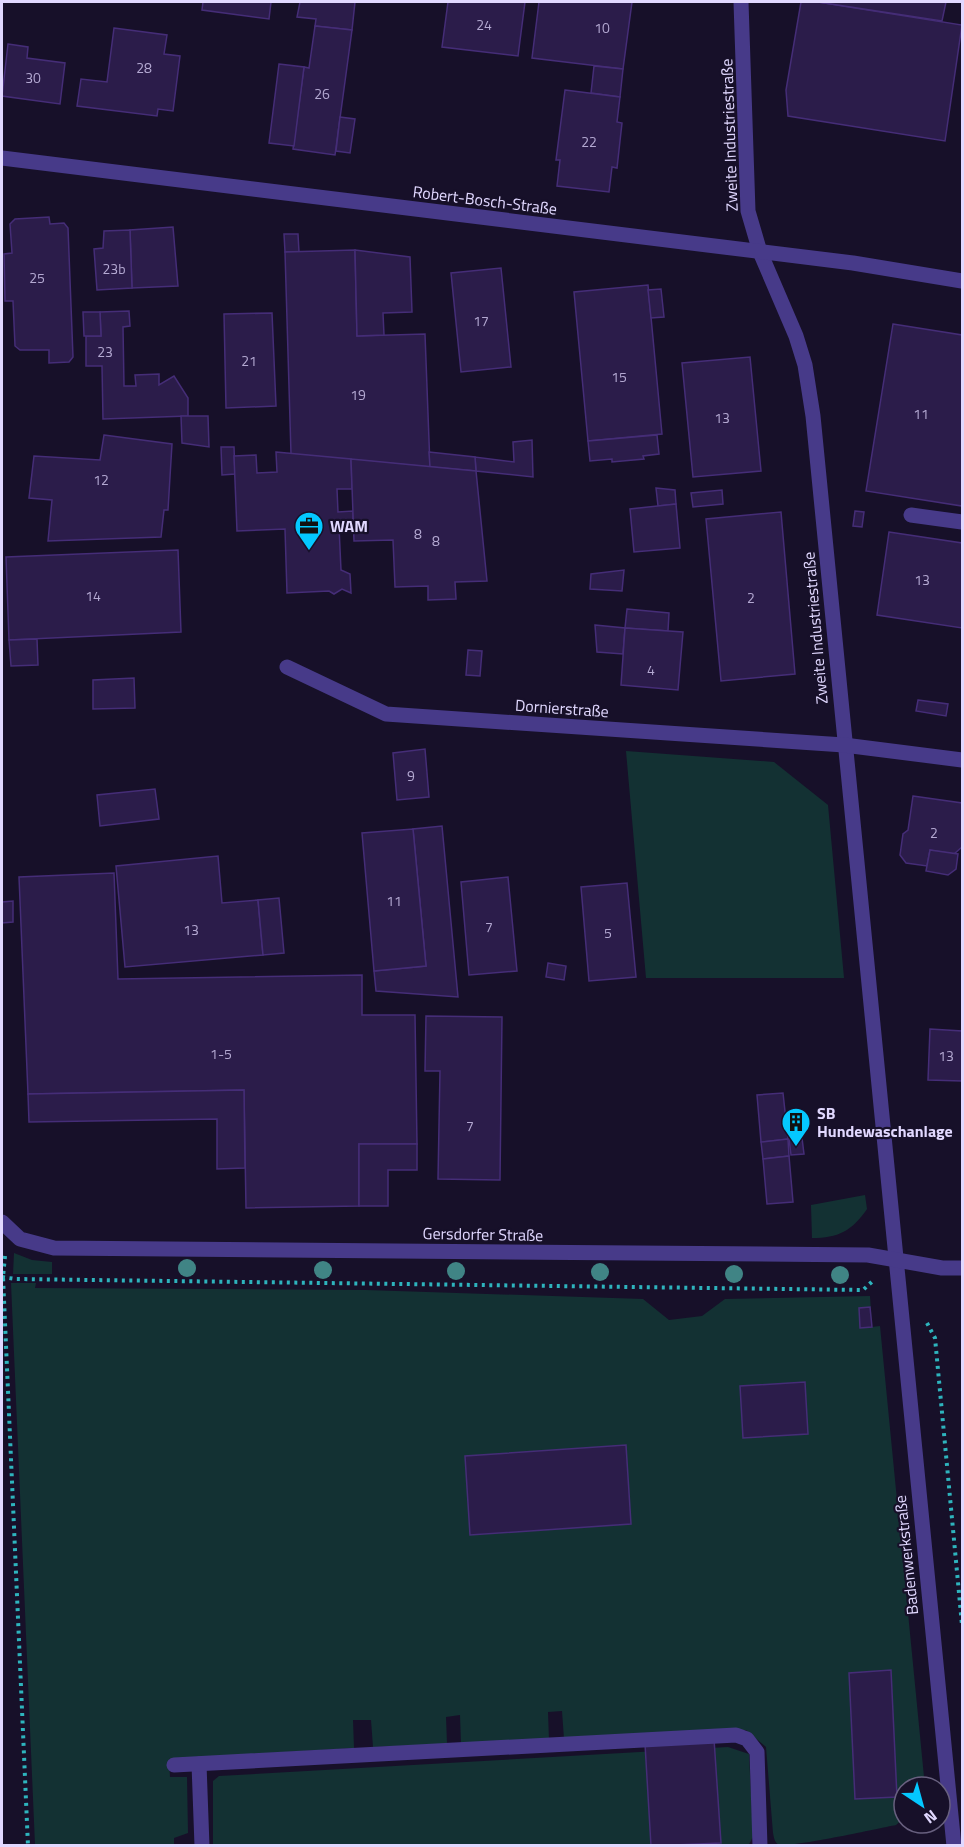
<svg xmlns="http://www.w3.org/2000/svg" width="964" height="1847" viewBox="0 0 964 1847" font-family="'Titillium Web',sans-serif">
<style>
.green{fill:#133133}
.building{fill:#2b1c4a;stroke:#452d77;stroke-width:1.5}
.lines{fill:none;stroke-linecap:round;stroke-linejoin:round}
.path{stroke:#2eb4bd;stroke-width:4;stroke-dasharray:3 4.5;stroke-linecap:butt}
.lane{stroke:#473a89;stroke-width:15}
.street{stroke:#473a89;stroke-width:15}
.tree{fill:#408485}
.labels{text-anchor:middle;dominant-baseline:central;stroke-width:4.5;stroke-linejoin:round;paint-order:stroke}
.number-label{font-size:14px;fill:#b4a9d2}
.street-label{font-size:16px;fill:#e1d8ff;stroke:#171029}
.poi-label{font-size:16px;font-weight:bold;fill:#e1d8ff;stroke:#171029;text-anchor:start}
</style>
<rect width="100%" height="100%" fill="#171029"/>
<g class="green">
<polygon points="626,751 774,762 828,805 844,978 646,978"/>
<path d="M 865,1195 L 867,1209 C 852,1231 838,1238 812,1238 L 811,1205 Z"/>
<polygon points="14,1253 32,1260 52,1262 52,1274 13,1274"/>
<path d="M 11,1283 L 36,1283 L 35,1288 L 366,1290 L 643,1299 L 669,1320 L 702,1316 L 725,1299 L 870,1296 L 872,1327 L 880,1326 L 925,1787 L 904,1787 L 904,1818 L 896,1825 C 876,1829 794,1847 779,1845 C 774,1842 774,1837 773,1833 L 766,1747 L 746,1730 L 564,1739 L 562,1711 L 548,1712 L 549,1740 L 461,1744 L 460,1715 L 446,1717 L 447,1744 L 373,1747 L 371,1720 L 353,1720 L 354,1748 L 169,1759 L 170,1777 L 187,1777 L 188,1833 L 174,1838 L 174,1845 L 35,1845 Z"/>
<polygon points="728,1747 749,1754 753,1837 748,1846 213,1845 213,1781 219,1776"/>
</g>
<g class="building">
<polygon points="203,2 271,2 269,19 202,10"/>
<polygon points="300,2 355,2 352,30 315,26 316,19 297,17"/>
<polygon points="448,2 525,2 518,56 442,47"/>
<polygon points="539,2 632,2 623,69 532,58"/>
<polygon points="801,2 818,2 962,25 945,141 788,116 786,90"/>
<polygon points="818,2 946,2 942,21"/>
<polygon points="315,26 352,30 335,155 293,149 304,67 309,68"/>
<polygon points="114,28 167,35 164,54 180,56 173,111 158,109 157,116 77,106 81,79 107,82"/>
<polygon points="8,44 28,47 27,58 65,63 60,104 2,96"/>
<polygon points="279,64 304,67 294,146 269,143"/>
<polygon points="594,66 623,69 620,97 591,93"/>
<polygon points="565,90 620,97 617,122 622,123 617,168 612,167 609,192 557,186 560,160 556,160"/>
<polygon points="340,117 355,119 350,153 336,151"/>
<polygon points="49,217 50,224 64,223 68,228 73,357 69,362 49,363 49,350 20,350 15,346 13,301 5,301 4,254 12,253 10,224 15,219"/>
<polygon points="173,227 178,286 132,288 130,230"/>
<polygon points="130,230 132,288 97,290 94,249 103,248 104,231"/>
<polygon points="284,234 298,234 299,252 285,252"/>
<polygon points="355,250 357,336 425,334 430,467 291,454 285,252"/>
<polygon points="355,250 410,257 412,312 383,313 384,335 357,336"/>
<polygon points="501,268 511,367 461,372 451,273"/>
<polygon points="648,285 662,434 588,441 574,292"/>
<polygon points="661,289 664,317 651,318 648,290"/>
<polygon points="129,311 130,326 123,327 124,386 136,386 135,375 159,374 159,385 174,376 188,398 188,416 103,419 102,366 86,366 86,336 101,336 100,312"/>
<polygon points="83,312 100,312 101,336 84,336"/>
<polygon points="272,313 276,406 226,408 224,314"/>
<polygon points="893,324 962,335 962,506 866,491"/>
<polygon points="750,357 761,471 693,477 682,363"/>
<polygon points="181,416 208,416 209,447 182,443"/>
<polygon points="104,435 172,444 168,510 164,510 161,537 48,541 52,500 29,498 34,456 100,460"/>
<polygon points="657,435 659,454 643,456 644,459 612,462 612,459 590,461 588,441"/>
<polygon points="532,440 533,477 476,471 475,457 514,462 513,442"/>
<polygon points="221,447 234,447 235,474 222,475"/>
<polygon points="276,452 351,459 352,489 337,489 338,512 353,511 353,526 339,527 341,570 350,574 351,593 342,589 334,594 329,591 287,593 285,529 237,531 234,456 256,455 257,473 277,472"/>
<polygon points="429,452 475,457 476,471 430,467"/>
<polygon points="351,459 476,471 487,581 455,582 456,599 428,600 428,586 395,587 393,540 354,541"/>
<polygon points="656,488 675,490 676,504 658,506"/>
<polygon points="722,490 723,504 693,507 691,493"/>
<polygon points="676,504 680,548 634,552 630,509"/>
<polygon points="855,511 864,512 862,527 853,526"/>
<polygon points="781,512 795,674 721,681 706,519"/>
<polygon points="889,532 962,543 962,628 877,615"/>
<polygon points="178,550 181,632 9,640 6,557"/>
<polygon points="624,570 622,591 590,589 591,574"/>
<polygon points="627,609 669,613 668,631 625,628"/>
<polygon points="595,625 625,628 623,654 597,652"/>
<polygon points="625,628 683,632 678,690 621,685"/>
<polygon points="37,639 38,665 11,666 9,640"/>
<polygon points="468,650 482,651 480,676 466,675"/>
<polygon points="134,678 135,708 93,709 93,680"/>
<polygon points="918,700 948,704 946,716 916,711"/>
<polygon points="425,749 429,797 397,800 393,753"/>
<polygon points="155,789 159,819 100,826 97,795"/>
<polygon points="913,796 962,803 962,847 954,854 930,850 927,866 906,863 900,855 903,834 908,830"/>
<polygon points="442,826 458,997 376,991 374,971 426,966 413,829"/>
<polygon points="413,829 426,966 374,971 362,833"/>
<polygon points="930,850 958,854 956,869 948,875 926,871"/>
<polygon points="218,856 222,903 258,900 263,955 125,967 116,866"/>
<polygon points="114,873 118,979 362,975 362,1015 415,1015 417,1144 359,1144 359,1206 246,1208 244,1090 28,1094 19,877"/>
<polygon points="508,877 517,971 469,975 461,882"/>
<polygon points="627,883 636,977 589,981 581,887"/>
<polygon points="279,898 284,953 263,955 258,900"/>
<polygon points="13,901 13,922 2,923 2,902"/>
<polygon points="548,963 566,966 564,980 546,977"/>
<polygon points="426,1016 502,1017 500,1180 438,1179 440,1071 425,1071"/>
<polygon points="930,1029 962,1031 962,1081 928,1080"/>
<polygon points="244,1090 245,1168 217,1169 217,1119 29,1122 28,1094"/>
<polygon points="783,1093 788,1139 761,1142 757,1095"/>
<polygon points="802,1138 804,1154 791,1155 789,1139"/>
<polygon points="788,1139 789,1156 763,1159 761,1142"/>
<polygon points="359,1144 417,1144 417,1170 388,1170 388,1206 359,1206"/>
<polygon points="789,1156 793,1202 767,1204 763,1159"/>
<polygon points="870,1307 872,1327 860,1328 859,1308"/>
<polygon points="805,1382 808,1434 743,1438 740,1386"/>
<polygon points="626,1445 631,1524 470,1535 465,1456"/>
<polygon points="891,1670 897,1797 855,1799 849,1673"/>
<polygon points="714,1739 721,1843 651,1846 645,1744"/>
</g>
<g class="lines">
<g class="path">
<polyline points="5,1256 3,1277 28,1846"/>
<polyline points="2,1277 15,1279 863,1290 875,1279"/>
<polyline points="927,1323 935,1338 962,1625"/>
</g>
<g class="lane">
<polyline points="911,515 962,522"/>
<polyline points="199,1764 202,1846"/>
<polyline points="174,1765 736,1735 747,1739 757,1752 760,1846"/>
</g>
<g class="street">
<polyline points="741,2 748,211 760,252 796,336 805,365 813,416 954,1846"/>
<polyline points="2,158 853,263 962,281"/>
<polyline points="287,667 386,714 844,745 962,760"/>
<polyline points="2,1222 20,1239 54,1248 868,1255 942,1268 962,1268"/>
</g>
</g>
<g class="tree">
<circle cx="187" cy="1268" r="9"/>
<circle cx="323" cy="1270" r="9"/>
<circle cx="456" cy="1271" r="9"/>
<circle cx="600" cy="1272" r="9"/>
<circle cx="734" cy="1274" r="9"/>
<circle cx="840" cy="1275" r="9"/>
</g>
<defs>
<g id="office-pin" transform="scale(1.5)"><path d="M0 17L-7.5 6A9.5 9.5 0 1 1 7.5 6Z" fill="#04c8ff" stroke="#171029"/><path d="M-6-3h4V-5.5h4V-3h4V5H-6ZM-1-4.5V-3h2v-1.5ZM-6 0V1H6V0Z" fill="#111"/></g>
<g id="building-pin" transform="scale(1.5)"><path d="M0 17L-7.5 6A9.5 9.5 0 1 1 7.5 6Z" fill="#04c8ff" stroke="#171029"/><path d="M-4-6H4V6H1V3H-1V6H-4ZM-2.5-4.3h1.7v1.8h-1.7ZM.8-4.3h1.7v1.8H.8ZM-2.5-1h1.7V.8h-1.7ZM.8-1h1.7V.8H.8Z" fill="#111"/></g>
</defs>
<g fill-rule="evenodd">
<use href="#office-pin" x="309" y="526"/>
<use href="#building-pin" x="796" y="1122"/>
</g>
<g class="labels">
<g class="number-label">
<text x="484" y="24">24</text>
<text x="602" y="27">10</text>
<text x="144" y="67">28</text>
<text x="33" y="77">30</text>
<text x="322" y="93">26</text>
<text x="589" y="141">22</text>
<text x="114" y="268">23b</text>
<text x="37" y="277">25</text>
<text x="481" y="320">17</text>
<text x="105" y="351">23</text>
<text x="249" y="360">21</text>
<text x="619" y="376">15</text>
<text x="358" y="394">19</text>
<text x="921" y="413">11</text>
<text x="722" y="417">13</text>
<text x="101" y="479">12</text>
<text x="418" y="533">8</text>
<text x="436" y="540">8</text>
<text x="922" y="579">13</text>
<text x="93" y="595">14</text>
<text x="751" y="597">2</text>
<text x="651" y="669">4</text>
<text x="411" y="775">9</text>
<text x="934" y="832">2</text>
<text x="394" y="900">11</text>
<text x="489" y="926">7</text>
<text x="191" y="929">13</text>
<text x="608" y="932">5</text>
<text x="221" y="1053">1-5</text>
<text x="946" y="1055">13</text>
<text x="470" y="1125">7</text>
</g>
<g class="street-label">
<text transform="translate(729 135) rotate(-92)">Zweite Industriestraße</text>
<text transform="translate(485 200) rotate(7)">Robert-Bosch-Straße</text>
<text transform="translate(815 628) rotate(-95)">Zweite Industriestraße</text>
<text transform="translate(562 708) rotate(4)">Dornierstraße</text>
<text transform="translate(483 1234) rotate(1)">Gersdorfer Straße</text>
<text transform="translate(906 1555) rotate(-96)">Badenwerkstraße</text>
</g>
<g class="poi-label">
<text x="330" y="526">WAM</text>
<text x="817" y="1113">SB<tspan x="817" dy="18">Hundewaschanlage</tspan></text>
</g>
</g>
<rect width="964" height="1847" fill="none" stroke="#e1d8ff" stroke-width="6"/>
<g transform="translate(922 1805) rotate(144)"><circle r="28" fill="#171029" stroke="#68607f" stroke-width="1.5"/>
<path d="M0-4.5L10 22L0 15L-10 22Z" fill="#04c8ff"/>
<text y="-9" font-size="16" font-weight="bold" text-anchor="middle" fill="#e1d8ff">N</text>
</g>
</svg>
